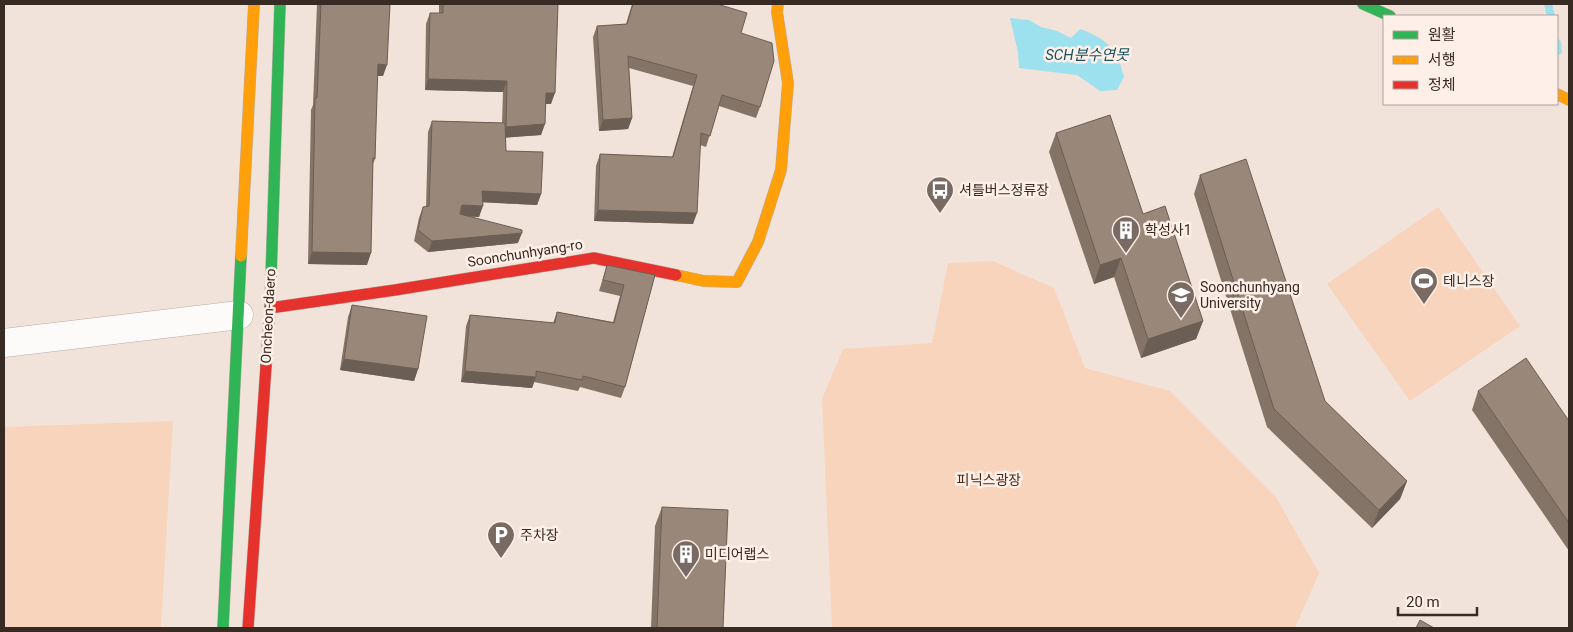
<svg xmlns="http://www.w3.org/2000/svg" width="1573" height="632" viewBox="0 0 1573 632" font-family="Roboto,'Noto Sans KR',sans-serif">
<style>
.green{fill:#f8d4bd}
.water{fill:#9de0ee}
.lines{fill:none;stroke-linecap:round;stroke-linejoin:round}
.stream{stroke:#9de0ee;stroke-width:8}
.street-casing{stroke:#baada6;stroke-width:29}
.fast-casing{stroke:#baada6;stroke-width:12}
.slow-casing{stroke:#baada6;stroke-width:12}
.jam-casing{stroke:#baada6;stroke-width:12}
.street{stroke:#fdfbf9;stroke-width:28}
.fast{stroke:#30b455;stroke-width:11}
.slow{stroke:#ff9f0a;stroke-width:11}
.jam{stroke:#e5322d;stroke-width:11}
.wall{fill:#847468}
.shaded-wall{fill:#6b5e55}
.building{fill:#998779;stroke:#6b5e55}
.labels{text-anchor:middle;dominant-baseline:central;stroke-width:5;stroke-linejoin:round;paint-order:stroke}
.poi-label{font-size:14px;fill:#382b23;stroke:#fef0e8;text-anchor:start}
.street-label{font-size:14px;fill:#382b23;stroke:#fef0e8}
.park-label{font-size:14px;fill:#4e2b14;stroke:#fef0e8}
.water-label{font-size:15px;font-style:italic;fill:#175260;stroke:#fef0e8}
</style>
<rect width="100%" height="100%" fill="#f2e3da"/>
<g class="green">
<polygon points="1438,207 1520,326 1410,401 1327,284"/>
<polygon points="993,261 1054,288 1085,368 1170,391 1276,497 1319,573 1295,628 832,628 822,399 843,349 932,343 948,263"/>
<polygon points="173,421 161,628 4,628 4,427"/>
</g>
<path class="water" d="M 1010,18 L 1029,20 L 1041,27 L 1057,31 L 1071,38 L 1080,29 C 1107,39 1117,48 1124,77 L 1117,90 L 1100,91 L 1077,75 L 1019,68 L 1018,52 Z"/>
<g class="lines">
<g class="stream">
<polyline points="1548,4 1551,16"/>
<polyline points="1557,43 1558,51"/>
</g>
<g class="street-casing">
<polyline id="street" points="4,343 239,315"/>
</g>
<g class="fast-casing">
<g id="fast">
<polyline points="1363,4 1390,16"/>
<polyline points="266,366 270,308 280,4"/>
<polyline points="223,628 241,256"/>
</g>
</g>
<g class="slow-casing">
<g id="slow">
<polyline points="1557,94 1569,100"/>
<polyline points="241,256 254,4"/>
<polyline points="676,275 704,281 737,282 758,242 781,170 788,83 777,12 778,4"/>
</g>
</g>
<g class="jam-casing">
<g id="jam">
<polyline points="270,308 395,290 594,258 676,275"/>
<polyline points="248,628 266,366"/>
</g>
</g>
<use href="#street" class="street"/>
<use href="#fast" class="fast"/>
<use href="#slow" class="slow"/>
<use href="#jam" class="jam"/>
</g>
<g class="wall">
<polygon points="317,4 390,4 383,76 377,76 375,159 373,164 367,265 308,264 311,110 313,105"/>
<polygon points="439,4 558,4 551,104 546,104 541,135 506,137 506,151 541,194 537,205 483,202 479,217 470,216 518,243 428,252 414,241 419,218 423,207 426,207 428,132 432,121 502,123 503,92 425,90 426,24 430,13 439,13"/>
<polygon points="632,4 717,4 741,33 760,107 756,118 719,106 706,147 700,145 693,224 594,221 596,166 600,154 672,157 693,86 629,68 632,118 628,129 599,131 593,37 597,26 626,24"/>
<polygon points="1056,133 1143,214 1203,321 1196,339 1141,358 1114,277 1094,284 1049,152"/>
<polygon points="1200,175 1325,401 1407,481 1400,499 1372,528 1267,427 1194,194"/>
<polygon points="607,265 655,275 625,387 621,398 580,387 578,391 534,382 532,388 461,382 466,326 470,315 553,323 557,312 613,322 620,296 599,291"/>
<polygon points="352,305 418,369 414,381 340,370 348,317"/>
<polygon points="1478,391 1569,421 1569,551 1472,410"/>
<polygon points="662,507 723,628 651,628 655,526"/>
</g>
<g class="shaded-wall">
<polygon points="378,64 387,65 383,76 373,76"/>
<polygon points="428,79 507,81 503,92 425,90"/>
<polygon points="546,93 555,93 551,104 542,104"/>
<polygon points="632,118 628,129 599,131 603,120"/>
<polygon points="545,124 541,135 502,138 506,127"/>
<polygon points="482,191 541,194 537,205 478,202"/>
<polygon points="462,205 483,206 479,217 458,216"/>
<polygon points="598,210 697,213 693,224 594,221"/>
<polygon points="522,233 518,243 428,252 432,241"/>
<polygon points="312,252 371,253 367,265 308,264"/>
<polygon points="1121,258 1114,277 1094,284 1100,265"/>
<polygon points="1203,321 1196,339 1141,358 1148,339"/>
<polygon points="344,359 418,369 414,381 340,370"/>
<polygon points="465,371 536,377 532,388 461,382"/>
<polygon points="1407,481 1400,499 1372,528 1379,510"/>
</g>
<g class="building">
<polygon points="321,4 390,4 387,65 378,64 375,159 373,158 371,253 312,252 315,98 317,98"/>
<polygon points="443,4 558,4 555,93 546,93 545,124 506,127 507,81 428,79 430,13 443,13"/>
<polygon points="633,4 717,4 747,13 741,33 772,43 774,61 760,107 722,95 710,136 701,133 697,213 598,210 600,154 673,157 697,75 628,56 632,118 603,120 597,26 627,24"/>
<polygon points="1110,115 1143,214 1165,206 1203,321 1148,339 1121,258 1100,265 1056,133"/>
<polygon points="432,121 505,123 506,151 543,152 541,194 482,191 483,206 462,205 460,214 522,230 522,233 432,241 418,230 423,207 429,206"/>
<polygon points="1246,159 1325,401 1407,481 1379,510 1274,409 1200,175"/>
<polygon points="607,265 655,275 625,387 583,376 582,380 536,371 536,377 465,371 470,315 555,323 557,312 614,323 624,285 603,280"/>
<polygon points="352,305 427,316 418,369 344,359"/>
<polygon points="1526,358 1569,421 1569,523 1478,391"/>
<polygon points="662,507 728,510 723,628 657,628"/>
<polygon points="1420,620 1434,628 1416,628"/>
</g>
<defs>
<g id="bus-pin" transform="scale(1.4375)"><path d="M0 17L-7.5 6A9.5 9.5 0 1 1 7.5 6Z" fill="#796b63" stroke="#fef0e8"/><path d="M-5-6H5V4H4V6H2V4H-2V6H-4V4H-5ZM-3.5-4V0h7V-4ZM-3.5 1.2v1.5H-2V1.2ZM2 1.2v1.5H3.5V1.2Z" fill="#fff"/></g>
<g id="building-pin" transform="scale(1.4375)"><path d="M0 17L-7.5 6A9.5 9.5 0 1 1 7.5 6Z" fill="#796b63" stroke="#fef0e8"/><path d="M-4-6H4V6H1V3H-1V6H-4ZM-2.5-4.3h1.7v1.8h-1.7ZM.8-4.3h1.7v1.8H.8ZM-2.5-1h1.7V.8h-1.7ZM.8-1h1.7V.8H.8Z" fill="#fff"/></g>
<g id="stadium-pin" transform="scale(1.4375)"><path d="M0 17L-7.5 6A9.5 9.5 0 1 1 7.5 6Z" fill="#796b63" stroke="#fef0e8"/><path d="M0-5a6.5 5 0 1 0 0 10a6.5 5 0 1 0 0-10ZM-3.5-1.8h7v3.6h-7Z" fill="#fff"/></g>
<g id="university-pin" transform="scale(1.4375)"><path d="M0 17L-7.5 6A9.5 9.5 0 1 1 7.5 6Z" fill="#796b63" stroke="#fef0e8"/><path d="M0-5L7-2L0 1L-7-2ZM-4 1L0 2.5L4 1V4Q0 6-4 4Z" fill="#fff"/></g>
<g id="parking-pin" transform="scale(1.4375)"><path d="M0 17L-7.5 6A9.5 9.5 0 1 1 7.5 6Z" fill="#796b63" stroke="#fef0e8"/><path d="M-3.5-5.5H1a3.5 3.5 0 0 1 0 7H-1V5.5H-3.5ZM-1-3.4V-.6H.8a1.4 1.4 0 0 0 0-2.8Z" fill="#fff"/></g>
</defs>
<g fill-rule="evenodd">
<use href="#bus-pin" x="940" y="190"/>
<use href="#building-pin" x="1126" y="230"/>
<use href="#stadium-pin" x="1424" y="281"/>
<use href="#university-pin" x="1181" y="295"/>
<use href="#parking-pin" x="501" y="535"/>
<use href="#building-pin" x="686" y="554"/>
</g>
<g class="labels">
<g class="poi-label">
<text x="959" y="190">셔틀버스정류장</text>
<text x="1145" y="230">학성사1</text>
<text x="1443" y="281">테니스장</text>
<text x="1200" y="287">Soonchunhyang<tspan x="1200" dy="16">University</tspan></text>
<text x="520" y="535">주차장</text>
<text x="705" y="554">미디어랩스</text>
</g>
<g class="street-label">
<text transform="translate(525 253) rotate(-9)">Soonchunhyang-ro</text>
<text transform="translate(268 316) rotate(-87)">Oncheon-daero</text>
</g>
<g class="park-label">
<text x="989" y="480">피닉스광장</text>
</g>
<g class="water-label">
<text x="1087" y="55">SCH분수연못</text>
</g>
</g>
<rect width="1573" height="632" fill="none" stroke="#382b23" stroke-width="10"/>
<rect x="1383" y="15" width="175" height="90" fill="#fef0e8" stroke="#afa199"/>
<rect x="1393" y="31" width="25" height="8" fill="#30b455" stroke="#afa199"/>
<text x="1428" y="40" font-size="15" fill="#382b23">원활</text>
<rect x="1393" y="56" width="25" height="8" fill="#ff9f0a" stroke="#afa199"/>
<text x="1428" y="65" font-size="15" fill="#382b23">서행</text>
<rect x="1393" y="81" width="25" height="8" fill="#e5322d" stroke="#afa199"/>
<text x="1428" y="90" font-size="15" fill="#382b23">정체</text>
<path d="M1398 607v8h79v-8" fill="none" stroke="#382b23" stroke-width="2.5"/>
<text x="1406" y="607" font-size="15" fill="#382b23" stroke="#fef0e8" stroke-width="4" paint-order="stroke">20 m</text>
</svg>
